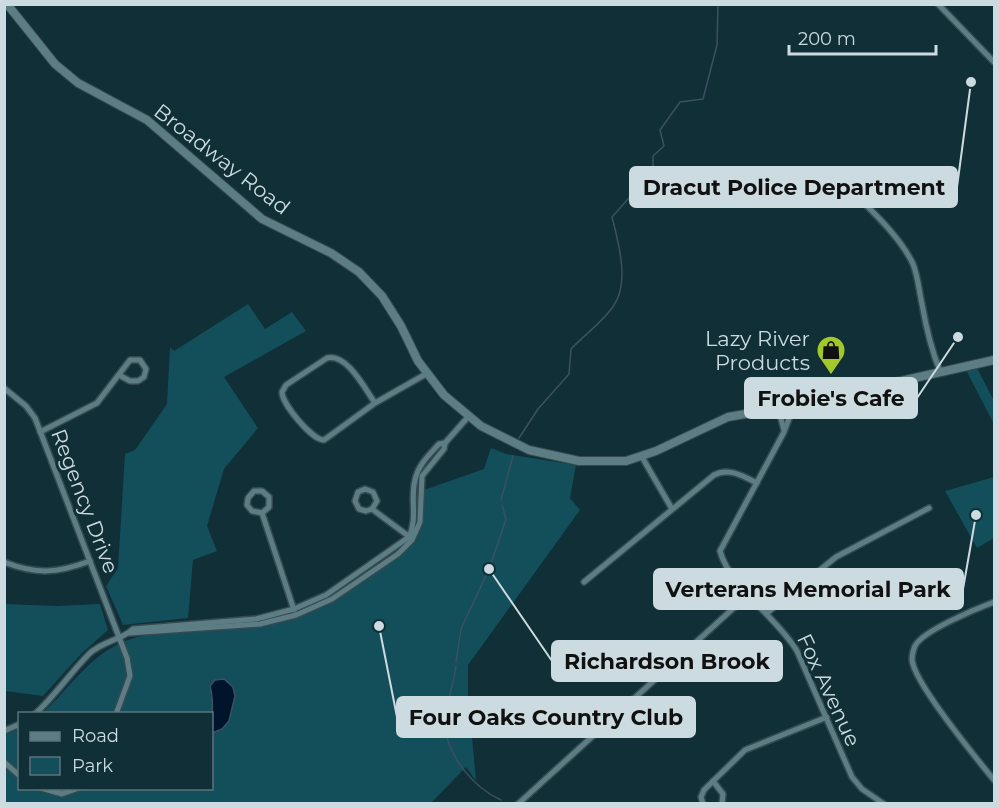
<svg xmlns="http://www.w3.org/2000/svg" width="999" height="808" viewBox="0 0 999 808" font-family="Montserrat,sans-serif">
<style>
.green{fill:#134e5b}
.water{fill:#00142c;stroke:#3d5062;stroke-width:1.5}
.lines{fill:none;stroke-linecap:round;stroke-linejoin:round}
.stream{stroke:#3d5062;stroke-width:1.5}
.street-casing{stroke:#354a50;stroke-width:8}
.secondary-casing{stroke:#354a50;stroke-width:10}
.street{stroke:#5d7d85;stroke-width:5}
.secondary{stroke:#5d7d85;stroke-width:8}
.labels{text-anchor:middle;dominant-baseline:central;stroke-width:6;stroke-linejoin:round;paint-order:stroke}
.street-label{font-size:21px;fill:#cbdbe0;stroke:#102f36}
.poi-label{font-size:21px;fill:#cbdbe0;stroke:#102f36;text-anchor:end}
.leader{fill:none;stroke:#cbdbe0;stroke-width:2}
.callout-dot{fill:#cbdbe0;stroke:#102f36;stroke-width:2}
.callout{fill:#cbdbe0;stroke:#cbdbe0;stroke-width:2}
.callout-label{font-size:22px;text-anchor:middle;font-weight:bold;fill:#111}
</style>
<rect width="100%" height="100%" fill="#102f36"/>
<g class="green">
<polygon points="248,304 265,329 292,312 306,331 224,377 258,428 224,469 207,526 217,551 193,560 188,618 123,625 106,586 118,568 125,454 135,450 167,404 170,347 174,351"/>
<polygon points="977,368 994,401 994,424 966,370"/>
<path d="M 491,448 L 506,454 L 576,465 L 570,498 L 580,510 L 468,665 L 468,693 L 476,781 L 466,767 L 431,803 L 5,803 L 4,735 L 19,729 L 20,788 L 212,788 L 212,714 L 42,713 C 71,688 89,654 128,640 C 153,631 183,633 209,631 C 281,626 312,616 371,576 C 414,547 423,544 424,490 L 484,469 Z"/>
<polygon points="994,477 994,538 977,548 945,491"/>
<polygon points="4,604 57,606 100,604 108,630 81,654 43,696 5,691"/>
</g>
<path class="water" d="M 224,679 L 233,687 L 235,696 L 229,721 L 222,729 L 212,733 C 211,715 215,704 210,686 L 215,680 Z"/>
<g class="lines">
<g class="stream">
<path d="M 519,438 L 538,409 L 569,374 L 571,349 C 584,335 604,321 614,305 C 630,282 618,241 612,217 L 653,171 L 653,156 L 664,146 L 660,130 L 680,102 L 703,99 L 717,45 L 718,4"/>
<polyline points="501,500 513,456"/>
<polyline points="456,662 461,629 489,569 506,519 502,505"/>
<path d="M 456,666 C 454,683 444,710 445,725 C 447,756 474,788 501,800"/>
</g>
<g class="street-casing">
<g id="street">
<polyline points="938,4 994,62"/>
<path d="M 857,197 L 851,204 L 843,204 L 837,197 L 836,188 L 844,183 C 867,207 899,234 913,264 C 918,276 919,291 922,304 C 926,327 931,349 940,371"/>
<polyline points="4,388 26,406 35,418 127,658 130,676 116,714"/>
<path d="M 375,403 C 365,389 347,353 327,358 L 286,385 L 282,392 C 282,404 312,440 324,440 L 375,403 L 426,374"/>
<path d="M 794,405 L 784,432 L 720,551 C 730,588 777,617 797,651 L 852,777 L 862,789 L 884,804"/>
<polyline points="778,408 784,430"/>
<polyline points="40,432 97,403 130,360 140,360 146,369 144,377 138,381 130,381 119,375"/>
<polyline points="642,457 672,509"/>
<polyline points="372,509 377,501 373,492 365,489 358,492 355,501 359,509 366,511 372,509 411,538"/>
<polyline points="262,513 269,507 269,497 262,491 254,491 248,498 247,505 252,511 262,513 294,610"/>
<path d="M 4,562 C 37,575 58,573 90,561"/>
<path d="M 584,582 L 714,475 C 728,467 743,476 757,483"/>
<path d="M 994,602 C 978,608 922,631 915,646 C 913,651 911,659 913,664 C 919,688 976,758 994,780"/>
<polyline points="767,613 836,557 929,508"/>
<polyline points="129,633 260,624 296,615 332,599 398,554 412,540 420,522 422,476 444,449 445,443 468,417"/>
<path d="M 35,714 C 55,696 70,673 89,654 C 102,641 122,640 133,629 L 256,619 L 294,609 L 326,595 L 409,537 C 418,518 410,499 415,480 C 418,465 429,455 439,444 L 445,443"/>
<polyline points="4,731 20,724"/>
<polyline points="4,762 20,776"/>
<polyline points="713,781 723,794 722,804"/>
<polyline points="41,788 62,794 79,788"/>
<polyline points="518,804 749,594"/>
<polyline points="703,804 701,797 704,790 745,750 827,717"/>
</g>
</g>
<g class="secondary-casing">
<polyline id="secondary" points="7,4 55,64 78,83 147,120 262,219 331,253 359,272 382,296 401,326 418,361 444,395 481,426 529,450 579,461 626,461 656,451 728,417 786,407 994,360"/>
</g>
<use href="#street" class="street"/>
<use href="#secondary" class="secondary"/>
</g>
<defs>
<g id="shop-pin" transform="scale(1.5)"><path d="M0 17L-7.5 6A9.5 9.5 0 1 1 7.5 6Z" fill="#a1c92a" stroke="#102f36"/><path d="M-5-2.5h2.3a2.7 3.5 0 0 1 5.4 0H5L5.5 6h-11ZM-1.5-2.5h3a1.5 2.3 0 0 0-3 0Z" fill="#111"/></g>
</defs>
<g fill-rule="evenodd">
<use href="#shop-pin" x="831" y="350"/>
</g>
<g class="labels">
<g class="street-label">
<text transform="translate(222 159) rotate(38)">Broadway Road</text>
<text transform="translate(85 501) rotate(69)">Regency Drive</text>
<text transform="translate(829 690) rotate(65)">Fox Avenue</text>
</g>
<g class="poi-label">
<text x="810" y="338">Lazy River<tspan x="810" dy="24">Products</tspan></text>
</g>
</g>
<path class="leader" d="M971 82L957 187M958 337L917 398M976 515L963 589M489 569L552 661M379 626L397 717"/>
<g class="callout-dot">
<circle cx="971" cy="82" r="6"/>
<circle cx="958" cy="337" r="6"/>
<circle cx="976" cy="515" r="6"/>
<circle cx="489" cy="569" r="6"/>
<circle cx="379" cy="626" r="6"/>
</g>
<g class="callout">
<rect x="630" y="167" width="327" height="40" rx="6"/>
<rect x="745" y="378" width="172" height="40" rx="6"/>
<rect x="654" y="569" width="309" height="40" rx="6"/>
<rect x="552" y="641" width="230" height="40" rx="6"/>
<rect x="397" y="697" width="298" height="40" rx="6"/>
</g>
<g class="callout-label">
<text x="794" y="195">Dracut Police Department</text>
<text x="831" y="406">Frobie's Cafe</text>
<text x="808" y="597">Verterans Memorial Park</text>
<text x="667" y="669">Richardson Brook</text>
<text x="546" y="725">Four Oaks Country Club</text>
</g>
<rect width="999" height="808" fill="none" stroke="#cbdbe0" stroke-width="12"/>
<rect x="18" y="712" width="195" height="78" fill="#102f36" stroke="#5b747a" stroke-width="1.5"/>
<rect x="30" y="732" width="30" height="9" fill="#5d7d85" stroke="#5b747a" stroke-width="1.5"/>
<text x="72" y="742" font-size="18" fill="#cbdbe0">Road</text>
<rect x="30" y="757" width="30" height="18" fill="#134e5b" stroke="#5b747a" stroke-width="1.5"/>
<text x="72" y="772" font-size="18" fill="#cbdbe0">Park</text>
<path d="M789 45v9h147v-9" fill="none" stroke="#cbdbe0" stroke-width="3"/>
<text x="798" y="45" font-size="18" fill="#cbdbe0" stroke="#102f36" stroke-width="4.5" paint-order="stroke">200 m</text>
</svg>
